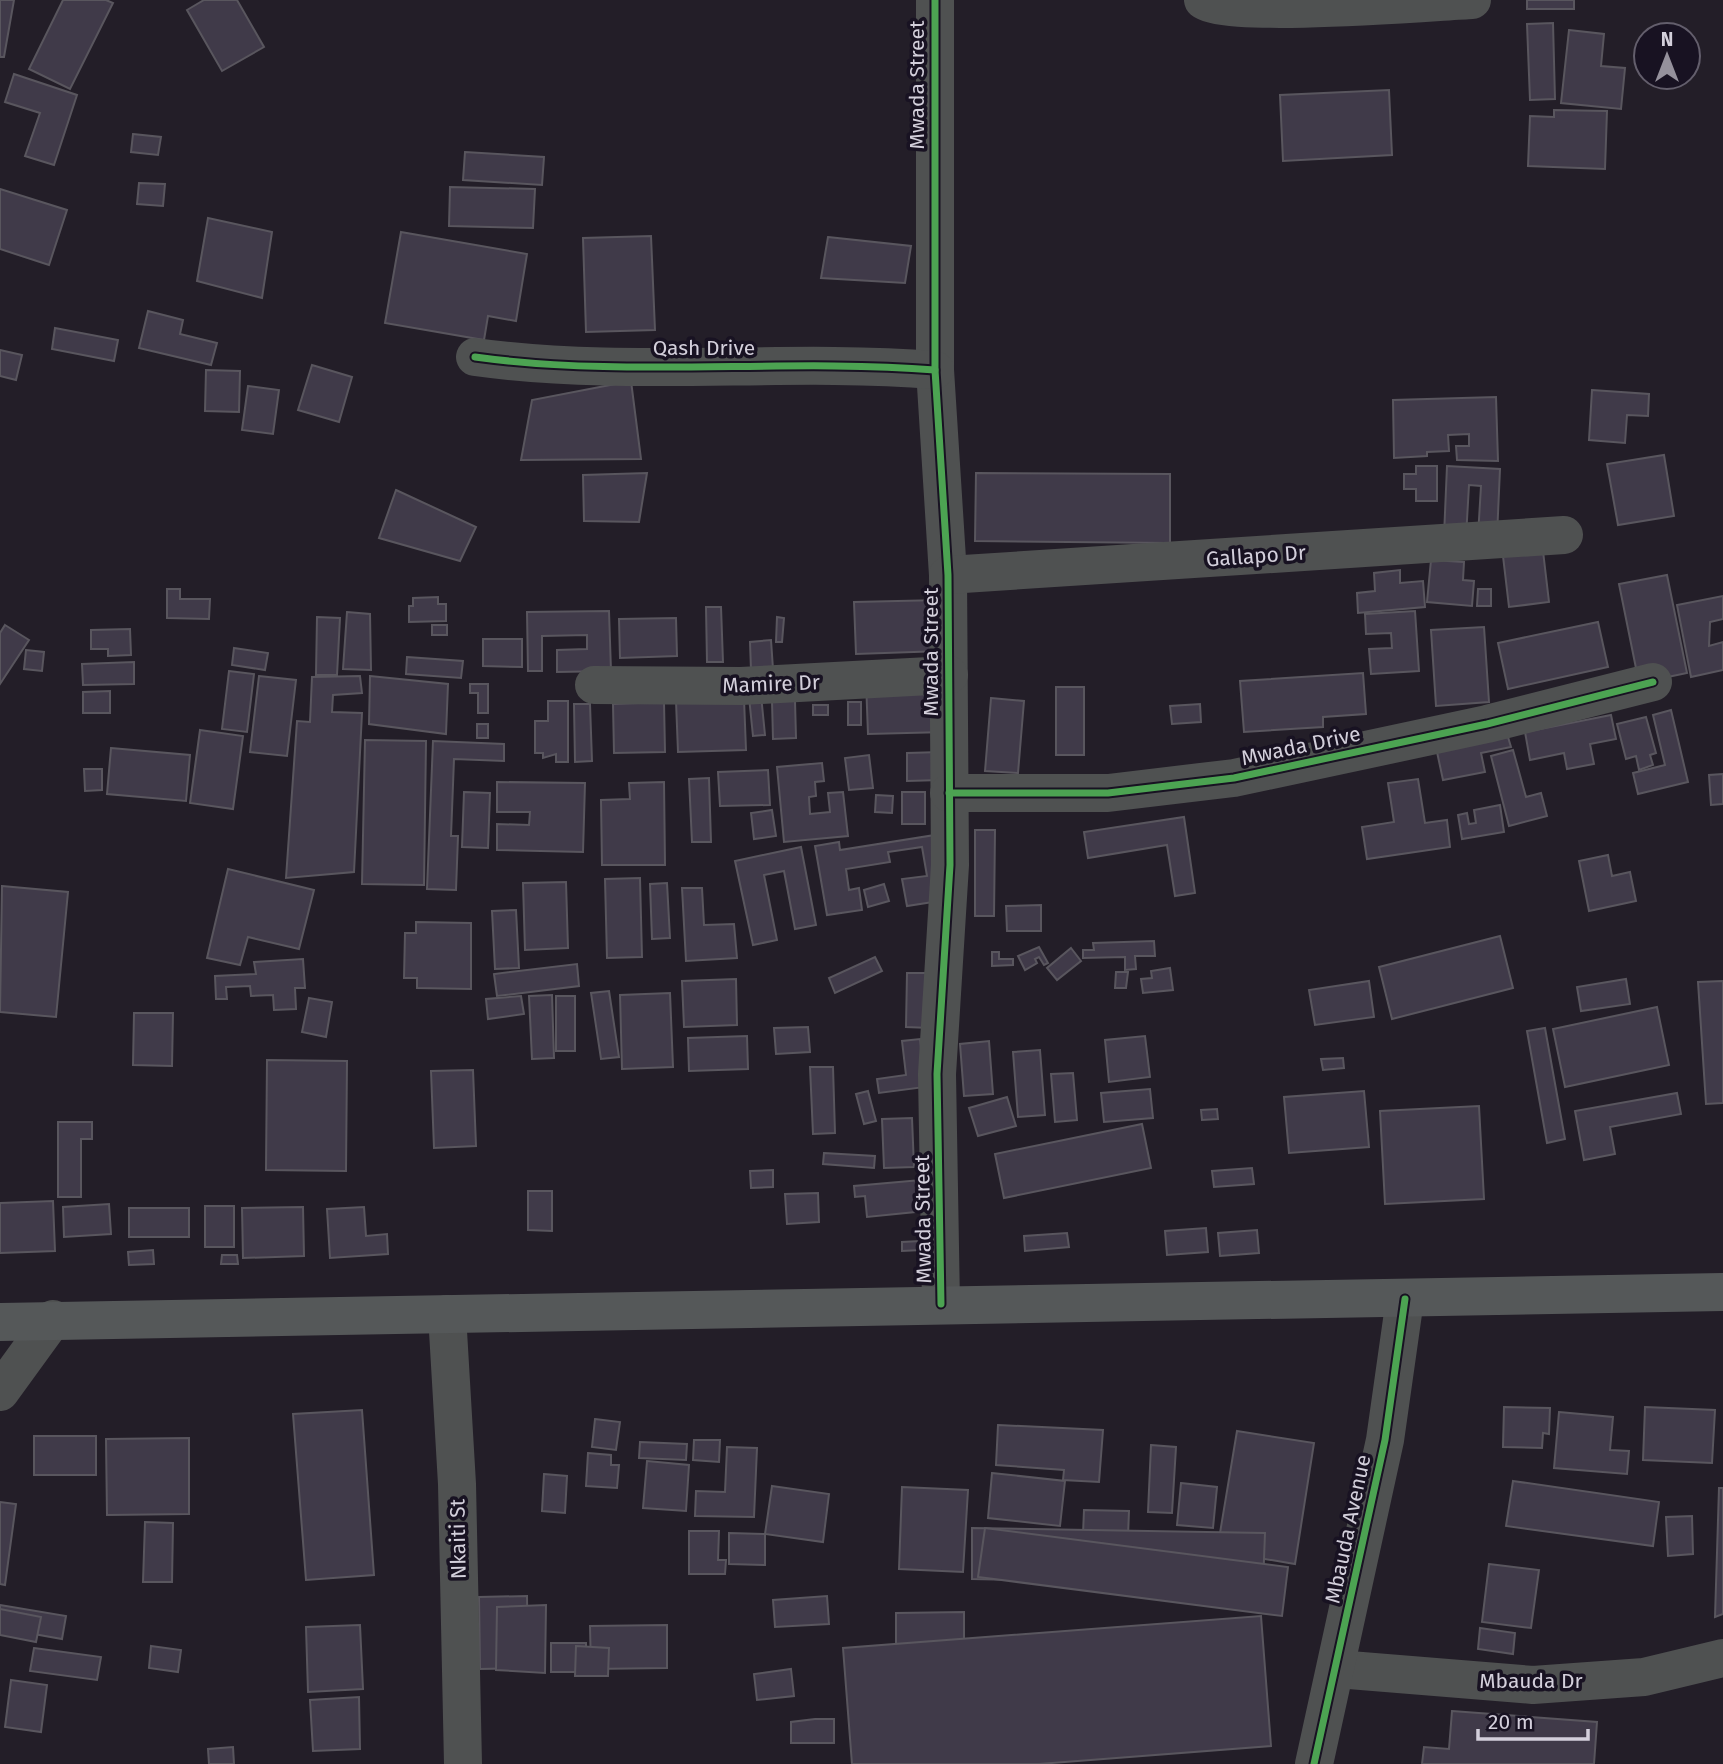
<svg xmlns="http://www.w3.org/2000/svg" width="1723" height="1764" viewBox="0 0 1723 1764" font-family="'Fira Sans',sans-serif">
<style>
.building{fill:#403a49;stroke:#59565e;stroke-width:2}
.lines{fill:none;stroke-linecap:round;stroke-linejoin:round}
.minor{stroke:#4f5151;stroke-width:38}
.highway{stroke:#555859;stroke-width:38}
.cycleway-casing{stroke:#181222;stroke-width:11}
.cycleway{stroke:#4ca352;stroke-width:7}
.labels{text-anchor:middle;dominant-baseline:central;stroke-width:7;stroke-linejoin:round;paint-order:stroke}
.street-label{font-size:21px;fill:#d3cfdb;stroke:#181222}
</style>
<rect width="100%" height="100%" fill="#231e28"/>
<g class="building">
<polygon points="0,0 14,0 4,57 0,57"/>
<polygon points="63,0 106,0 113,3 70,89 29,69"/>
<polygon points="204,0 237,0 264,47 222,71 187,10"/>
<rect x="1527" y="0" width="47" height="9"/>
<polygon points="1553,23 1555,99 1530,100 1527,24"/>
<polygon points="1569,30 1604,34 1601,66 1625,68 1621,109 1561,103"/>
<polygon points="14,74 77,95 54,165 25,156 40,113 5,102"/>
<polygon points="1389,90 1392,155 1283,161 1280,95"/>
<polygon points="1554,110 1607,111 1605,169 1528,166 1530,116 1554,117"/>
<polygon points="133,134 161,137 158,155 131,152"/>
<polygon points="465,152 544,157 542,185 463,180"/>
<polygon points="139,183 165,184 163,206 137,204"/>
<polygon points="450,187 535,189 533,228 449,226"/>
<polygon points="0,189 67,210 49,265 0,249"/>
<polygon points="208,218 272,232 262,298 197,281"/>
<polygon points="401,232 527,254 516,321 488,316 484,340 385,323"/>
<polygon points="651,236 655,330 586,332 583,238"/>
<polygon points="828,237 911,246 905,283 821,278"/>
<polygon points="148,311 183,320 180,334 217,343 211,365 139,348"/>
<polygon points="55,328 118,340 114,361 52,349"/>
<polygon points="0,350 22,355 16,380 0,376"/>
<polygon points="312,365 352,377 339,422 298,410"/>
<polygon points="206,370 240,371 239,412 205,411"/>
<polygon points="631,381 641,459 521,460 532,400"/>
<polygon points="248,386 279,390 273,434 242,430"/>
<polygon points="1592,390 1649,394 1648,416 1627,415 1625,443 1589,440"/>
<polygon points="1496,397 1498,461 1457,460 1456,446 1469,446 1469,434 1448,435 1449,451 1427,452 1427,456 1394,458 1393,400"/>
<polygon points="1664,455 1674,516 1618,525 1607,464"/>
<polygon points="1416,466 1437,466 1437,501 1416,501 1416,489 1404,489 1404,474 1416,474"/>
<polygon points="1447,466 1500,469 1497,536 1478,536 1481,486 1469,485 1466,537 1444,536"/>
<polygon points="647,473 639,522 584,521 583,475"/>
<polygon points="976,473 1170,474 1170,543 975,541"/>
<polygon points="396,490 476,527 460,561 379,538"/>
<polygon points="1543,551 1549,602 1509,607 1503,556"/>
<polygon points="1431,560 1464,562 1463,580 1474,581 1472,606 1427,602"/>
<polygon points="1400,570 1400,583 1423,581 1425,607 1358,613 1357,593 1375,591 1374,573"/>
<polygon points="1667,575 1687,673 1639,683 1619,584"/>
<polygon points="167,589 180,589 180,599 210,599 209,619 167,618"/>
<polygon points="1478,589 1491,589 1491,606 1477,606"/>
<polygon points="1723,596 1723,619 1710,622 1709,646 1723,642 1723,670 1691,677 1677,605"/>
<polygon points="438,597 438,604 446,604 446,621 409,622 409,606 413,606 413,598"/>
<polygon points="941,600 942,651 856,654 854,602"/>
<polygon points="706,607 721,607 723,662 707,662"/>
<polygon points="609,611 611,671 557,672 557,650 587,649 587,635 542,636 542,671 528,671 527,612"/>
<polygon points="1415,611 1419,671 1371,674 1369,649 1392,648 1391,633 1366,634 1365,614"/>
<polygon points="347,612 370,614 371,670 343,669"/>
<polygon points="317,617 340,618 337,675 316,675"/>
<polygon points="777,617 784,618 782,642 776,642"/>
<polygon points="676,618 677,656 620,658 619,619"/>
<polygon points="1598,622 1608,667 1508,689 1498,643"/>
<polygon points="5,625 29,640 0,684 0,633"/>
<rect x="432" y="625" width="15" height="10"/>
<polygon points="1484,627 1489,702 1436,706 1431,630"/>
<polygon points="130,629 131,655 108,656 108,649 91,649 91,630"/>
<polygon points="483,639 522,639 522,667 483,666"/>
<polygon points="771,640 773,669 751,670 750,642"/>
<polygon points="234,648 268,653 265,670 232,665"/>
<polygon points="26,650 44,652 42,671 24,669"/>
<polygon points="407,657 463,661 461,678 406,674"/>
<polygon points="134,662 134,684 83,685 82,664"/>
<polygon points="229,671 254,674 247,732 222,729"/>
<polygon points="1363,673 1366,714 1323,717 1323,727 1244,732 1240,681"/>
<polygon points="259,676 296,680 287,756 250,752"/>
<polygon points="360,676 362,693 333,695 332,712 362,713 354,872 286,878 297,721 310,722 312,677"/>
<polygon points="370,676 448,684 446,734 369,724"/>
<polygon points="944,678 946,732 868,734 866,681"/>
<polygon points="470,684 488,684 488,713 478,713 478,693 470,693"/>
<rect x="1056" y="687" width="28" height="68"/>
<polygon points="110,691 110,713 83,713 83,692"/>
<polygon points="761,695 765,735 753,736 749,697"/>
<polygon points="991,698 1024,701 1018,773 985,771"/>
<polygon points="744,699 746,750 678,752 676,701"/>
<polygon points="548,701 568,701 568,762 556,762 556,754 543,758 543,753 535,753 535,721 548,721"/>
<polygon points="772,701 795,701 796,738 773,739"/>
<polygon points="664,702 665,752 614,753 613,704"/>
<rect x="848" y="702" width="13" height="23"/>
<polygon points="574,704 590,704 592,761 575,762"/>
<polygon points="1200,704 1201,722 1172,724 1170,706"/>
<rect x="813" y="705" width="15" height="10"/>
<polygon points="1671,710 1688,782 1638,794 1633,773 1665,765 1653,715"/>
<polygon points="1611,715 1616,739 1590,744 1594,764 1567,769 1564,753 1530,760 1525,732"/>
<polygon points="1646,717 1656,753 1650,755 1653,765 1639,770 1636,756 1626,759 1617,724"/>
<rect x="477" y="724" width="11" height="14"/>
<polygon points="200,730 243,736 233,809 190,803"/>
<polygon points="1508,737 1511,747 1481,753 1485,772 1443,780 1437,752"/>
<polygon points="365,740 426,741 424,885 362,884"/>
<polygon points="433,741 504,744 504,761 454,759 451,836 458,836 456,890 427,889"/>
<polygon points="111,748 190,755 186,801 107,794"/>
<polygon points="1513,750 1526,797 1541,793 1547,816 1509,826 1491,756"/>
<polygon points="941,752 941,780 907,781 907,753"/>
<polygon points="869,755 873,788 849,790 845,758"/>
<polygon points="822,763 824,781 815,782 816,796 809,797 810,814 830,812 828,793 843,792 848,836 784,842 777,767"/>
<polygon points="84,769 102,769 102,790 85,791"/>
<polygon points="768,770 770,805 720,806 718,772"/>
<polygon points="1723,774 1723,804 1711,805 1709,775"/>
<polygon points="709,778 711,842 692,842 689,779"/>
<polygon points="1418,779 1425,823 1447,820 1450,847 1367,859 1362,827 1394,822 1388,783"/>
<polygon points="497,782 585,783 583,852 497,850 497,824 529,825 530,812 497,812"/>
<polygon points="664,782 665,865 602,865 601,800 630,799 629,783"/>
<polygon points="464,792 490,793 488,848 462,847"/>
<rect x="902" y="792" width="23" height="32"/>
<polygon points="876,795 893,796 892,813 875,812"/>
<polygon points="1500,805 1504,832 1462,839 1458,815 1467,813 1469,824 1476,823 1474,810"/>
<polygon points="772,810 776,836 754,839 751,813"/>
<polygon points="1184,817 1195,893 1175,896 1167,845 1088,858 1084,832"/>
<polygon points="975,830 995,830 994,916 975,916"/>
<polygon points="935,835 946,900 907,906 902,879 927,876 922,847 888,852 890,862 846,869 849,890 859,888 862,910 827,915 815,846 839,842 840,850"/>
<polygon points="801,847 816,925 795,929 784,871 764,875 777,940 753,945 735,861"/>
<polygon points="1608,855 1612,876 1630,872 1636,901 1589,911 1579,861"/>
<polygon points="228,869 314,890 299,949 248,937 240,965 207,958"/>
<polygon points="640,878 642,957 607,958 605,879"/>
<polygon points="566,882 568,948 525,950 523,883"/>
<polygon points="667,883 670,938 652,939 650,884"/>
<polygon points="884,884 889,901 868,907 864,890"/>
<polygon points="2,886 68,892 56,1017 0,1012"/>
<polygon points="682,888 702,888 704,925 734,924 737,958 686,961"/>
<polygon points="1041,905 1041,931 1007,931 1006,906"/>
<polygon points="516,910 519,968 495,969 492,911"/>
<polygon points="416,922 471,923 471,989 417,988 417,978 404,978 405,933 416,933"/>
<polygon points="1500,936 1513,988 1392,1019 1379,967"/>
<polygon points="1154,941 1155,956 1135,956 1136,969 1125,970 1125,957 1083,958 1083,950 1094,950 1093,943"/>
<polygon points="1039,947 1048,963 1044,965 1039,957 1035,959 1037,963 1025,970 1018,956"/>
<polygon points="1071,948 1081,961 1057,980 1047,968"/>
<polygon points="992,952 999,952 999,959 1013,959 1013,965 992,966"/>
<polygon points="875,957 882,971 835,993 829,978"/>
<polygon points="303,959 305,988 295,988 296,1009 274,1010 273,995 251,996 250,986 226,987 227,999 216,999 215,976 256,974 254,962"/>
<polygon points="577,964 579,986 497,996 494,974"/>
<polygon points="1170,968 1173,990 1143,993 1141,979 1152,978 1151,971"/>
<polygon points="1116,972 1128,972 1126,988 1115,988"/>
<polygon points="907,973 932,973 930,1028 906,1027"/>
<polygon points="736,979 737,1025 684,1027 682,981"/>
<polygon points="1626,979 1630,1004 1581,1011 1577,987"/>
<polygon points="1369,981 1374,1017 1315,1025 1309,990"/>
<polygon points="1723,981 1723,1103 1706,1104 1698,982"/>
<polygon points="609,991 619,1057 601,1059 591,993"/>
<polygon points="670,993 673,1067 622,1069 620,995"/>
<polygon points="552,995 554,1058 532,1059 529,996"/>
<polygon points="521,996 524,1014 488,1019 486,999"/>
<rect x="556" y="996" width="19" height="55"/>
<polygon points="309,998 332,1002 326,1037 302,1032"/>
<polygon points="1657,1007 1669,1065 1565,1087 1553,1029"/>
<polygon points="134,1013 173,1013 172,1066 133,1065"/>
<polygon points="808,1027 810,1052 776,1054 774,1028"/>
<polygon points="1545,1028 1565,1139 1547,1143 1527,1031"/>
<polygon points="747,1036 748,1069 689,1071 688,1038"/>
<polygon points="1145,1036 1150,1077 1109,1082 1105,1040"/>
<polygon points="920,1039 925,1087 879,1093 877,1079 906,1075 902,1041"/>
<polygon points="989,1041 993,1094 964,1096 960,1044"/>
<polygon points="1040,1050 1045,1115 1018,1117 1013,1052"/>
<polygon points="1343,1058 1344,1068 1323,1070 1321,1059"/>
<polygon points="267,1060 347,1061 346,1171 266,1170"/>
<polygon points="810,1067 833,1067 835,1133 813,1134"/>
<polygon points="473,1070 476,1146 434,1148 431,1071"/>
<polygon points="1073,1073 1077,1120 1055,1122 1051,1074"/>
<polygon points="1150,1089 1153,1118 1104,1122 1101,1093"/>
<polygon points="868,1091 876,1121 864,1124 856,1094"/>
<polygon points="1364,1091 1369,1147 1289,1153 1284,1097"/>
<polygon points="1677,1093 1681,1114 1610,1127 1615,1154 1584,1160 1575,1111"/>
<polygon points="1007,1097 1016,1126 978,1136 969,1108"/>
<polygon points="1479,1106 1484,1199 1385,1204 1380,1111"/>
<polygon points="1217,1109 1218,1119 1202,1120 1201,1110"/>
<polygon points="912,1118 914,1167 884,1168 882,1119"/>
<polygon points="58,1122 92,1122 92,1139 81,1139 81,1197 58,1197"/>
<polygon points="1142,1124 1151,1168 1004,1198 995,1154"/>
<polygon points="824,1153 875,1156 874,1168 823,1164"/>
<polygon points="1252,1168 1254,1184 1214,1187 1212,1171"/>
<polygon points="773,1170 773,1187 751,1188 750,1171"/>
<polygon points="932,1179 935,1210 867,1217 865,1196 855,1197 854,1186"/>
<polygon points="528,1191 552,1191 552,1231 528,1230"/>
<polygon points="818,1193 819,1222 787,1224 785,1194"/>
<polygon points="53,1201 55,1251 0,1253 0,1203"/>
<polygon points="109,1204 111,1234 64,1237 63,1207"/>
<rect x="205" y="1206" width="29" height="41"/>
<polygon points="303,1207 304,1256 243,1258 242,1208"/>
<polygon points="364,1207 366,1236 387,1234 388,1254 330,1258 327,1209"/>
<rect x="129" y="1208" width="60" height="29"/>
<polygon points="1206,1228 1208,1252 1167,1255 1165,1231"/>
<polygon points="1257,1230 1259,1253 1220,1256 1218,1233"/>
<polygon points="1067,1233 1069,1247 1025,1251 1024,1236"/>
<polygon points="920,1241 921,1250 902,1251 902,1242"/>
<polygon points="153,1250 154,1264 129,1265 128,1252"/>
<polygon points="222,1255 237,1255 238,1264 221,1264"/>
<polygon points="1504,1407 1550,1408 1549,1434 1543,1433 1542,1448 1503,1447"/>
<polygon points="1645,1407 1715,1410 1712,1463 1643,1460"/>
<polygon points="362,1410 374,1575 306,1580 293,1414"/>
<polygon points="1559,1412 1613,1417 1610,1450 1629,1451 1627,1474 1554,1468"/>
<polygon points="595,1419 620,1422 616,1450 592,1447"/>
<polygon points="998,1425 1103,1430 1099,1482 1063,1480 1064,1470 996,1465"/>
<polygon points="1237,1431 1314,1443 1295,1564 1217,1551"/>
<rect x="34" y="1436" width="62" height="39"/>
<polygon points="189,1438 189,1514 107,1515 106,1439"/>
<polygon points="694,1440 720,1440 719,1462 693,1460"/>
<polygon points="640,1442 687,1444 686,1460 639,1458"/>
<polygon points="1151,1445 1176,1447 1172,1513 1148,1512"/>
<polygon points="727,1447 757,1448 754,1517 695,1516 696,1491 725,1492"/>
<polygon points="588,1453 611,1455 611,1465 619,1465 617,1488 586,1486"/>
<polygon points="647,1461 689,1465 686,1511 643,1508"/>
<polygon points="992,1473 1065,1481 1060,1526 988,1518"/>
<polygon points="544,1474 567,1476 565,1513 542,1511"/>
<polygon points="1513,1481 1659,1502 1653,1546 1506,1526"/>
<polygon points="1181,1483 1217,1487 1213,1528 1177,1525"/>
<polygon points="772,1486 829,1494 823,1542 765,1534"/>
<polygon points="902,1487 968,1490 963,1572 899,1569"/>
<polygon points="1719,1488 1723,1488 1723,1614 1715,1617"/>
<polygon points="0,1502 16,1504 5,1585 0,1584"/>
<polygon points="1084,1510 1129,1511 1128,1536 1083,1534"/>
<polygon points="1692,1516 1693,1554 1668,1556 1666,1517"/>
<polygon points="145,1522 173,1523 172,1582 143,1582"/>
<polygon points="972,1528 1265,1533 1263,1585 972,1579"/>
<polygon points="985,1528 1288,1567 1282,1616 978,1577"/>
<polygon points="689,1531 719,1531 718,1560 726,1560 725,1574 689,1574"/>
<polygon points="729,1533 765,1534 765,1565 729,1564"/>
<polygon points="1489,1564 1539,1570 1531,1628 1482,1622"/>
<polygon points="527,1596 528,1668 480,1669 479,1597"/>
<polygon points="827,1596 829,1624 775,1627 773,1600"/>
<polygon points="0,1605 66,1616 62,1639 0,1628"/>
<polygon points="546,1605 545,1673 496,1670 497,1607"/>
<polygon points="0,1609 41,1617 36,1642 0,1635"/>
<polygon points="964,1612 964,1651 896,1653 896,1613"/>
<polygon points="1261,1616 1271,1746 1039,1764 852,1764 843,1648"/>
<polygon points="360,1625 363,1689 308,1692 306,1627"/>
<polygon points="667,1625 667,1668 591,1669 590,1626"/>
<polygon points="1480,1628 1515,1633 1513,1654 1478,1649"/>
<rect x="551" y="1643" width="35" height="29"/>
<polygon points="151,1646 181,1650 178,1672 149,1668"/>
<polygon points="576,1646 609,1648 608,1676 575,1676"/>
<polygon points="34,1648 101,1657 97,1680 30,1671"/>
<polygon points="791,1669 794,1696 757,1700 754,1674"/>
<polygon points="11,1680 47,1685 41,1732 5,1727"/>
<polygon points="359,1697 360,1749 313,1751 310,1700"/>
<polygon points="1452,1711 1597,1722 1594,1764 1422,1764 1424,1747 1449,1749"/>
<polygon points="815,1719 834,1719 834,1743 791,1743 791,1722"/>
<polygon points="233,1747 234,1764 209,1764 208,1749"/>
</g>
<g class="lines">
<g class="minor">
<polyline points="935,0 935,370 948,575 950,865 937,1074 941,1304"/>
<path d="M 1203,0 C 1226,19 1431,2 1472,0"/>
<path d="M 475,357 C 627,378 782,358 935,370"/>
<polyline points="948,575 1564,535"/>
<polyline points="594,685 741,686 949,675"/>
<polyline points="949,793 1108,793 1234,778 1487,724 1653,682"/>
<polyline points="447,1314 457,1484 463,1764"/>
<polyline points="0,1392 53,1319"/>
<polyline points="1337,1669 1533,1685 1644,1677 1723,1658"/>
<polyline points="1314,1764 1385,1440 1405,1299"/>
</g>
<polyline class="highway" points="0,1322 1723,1292"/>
<g class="cycleway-casing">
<g id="cycleway">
<polyline points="935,0 935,370 948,575 950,865 937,1074 941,1304"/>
<path d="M 475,357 C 627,378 782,358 935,370"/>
<polyline points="949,793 1108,793 1234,778 1487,724 1653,682"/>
<polyline points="1314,1764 1385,1440 1405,1299"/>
</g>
</g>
<use href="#cycleway" class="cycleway"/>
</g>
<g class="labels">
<g class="street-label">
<text transform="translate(917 85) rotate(-90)">Mwada Street</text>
<text x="704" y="348">Qash Drive</text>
<text transform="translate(1256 556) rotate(-4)">Gallapo Dr</text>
<text transform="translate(931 652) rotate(-90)">Mwada Street</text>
<text transform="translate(771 684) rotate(-2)">Mamire Dr</text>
<text transform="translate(1301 746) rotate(-12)">Mwada Drive</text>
<text transform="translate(923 1219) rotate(-91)">Mwada Street</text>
<text transform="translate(1348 1529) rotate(-78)">Mbauda Avenue</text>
<text transform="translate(458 1539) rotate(-91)">Nkaiti St</text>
<text x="1531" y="1681">Mbauda Dr</text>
</g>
</g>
<g transform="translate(1667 56)"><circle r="33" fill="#181222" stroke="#635e6c" stroke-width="2"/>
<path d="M0-5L12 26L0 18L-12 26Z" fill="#95919c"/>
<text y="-10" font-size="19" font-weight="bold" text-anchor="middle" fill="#d3cfdb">N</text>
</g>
<path d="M1478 1729v10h110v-10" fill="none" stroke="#d3cfdb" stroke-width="3.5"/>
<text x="1488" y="1729" font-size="21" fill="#d3cfdb" stroke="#181222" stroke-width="5" paint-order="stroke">20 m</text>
</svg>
